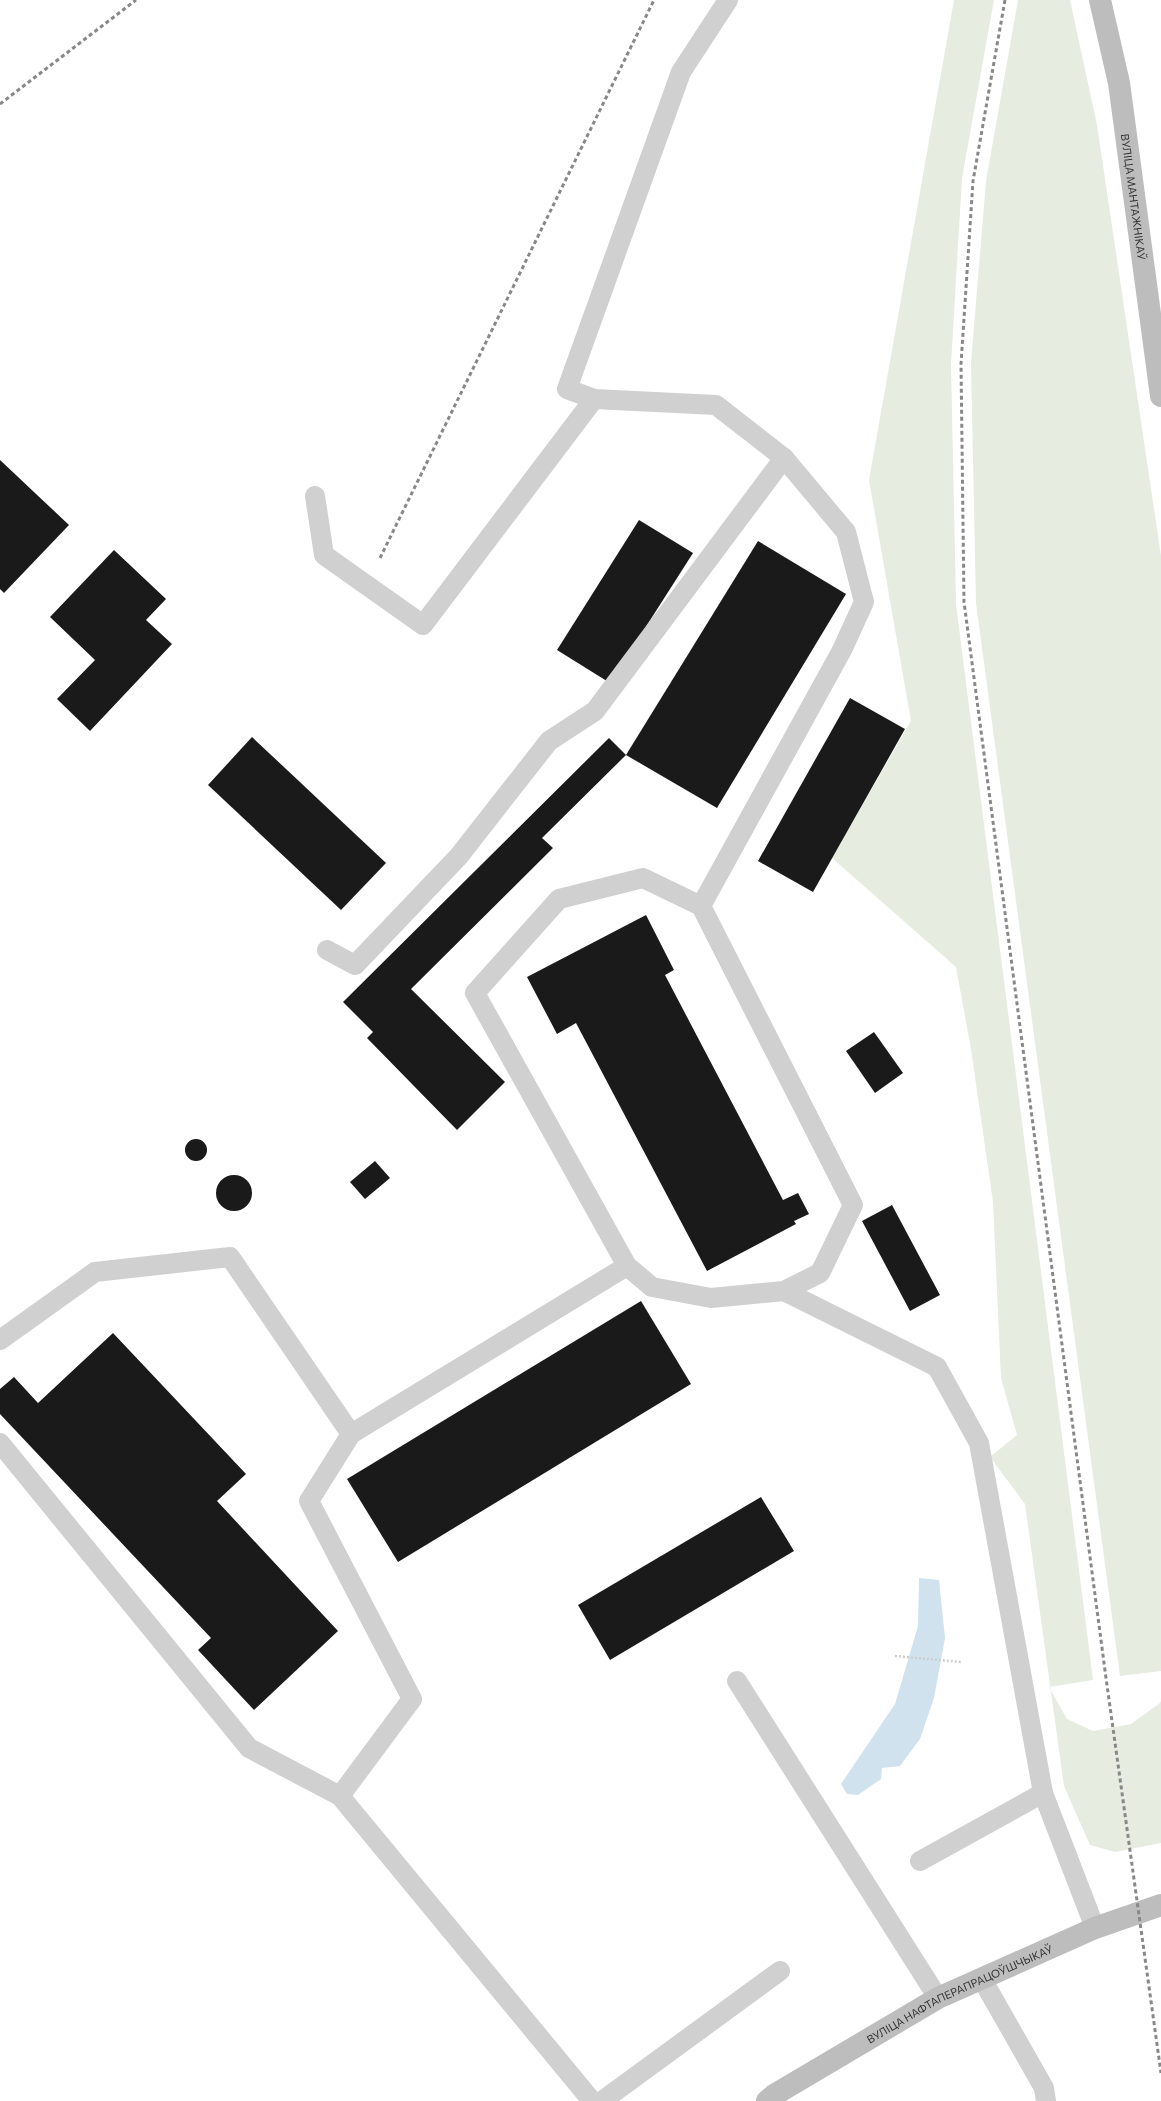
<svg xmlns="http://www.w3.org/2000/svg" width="1161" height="2101" viewBox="0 0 1161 2101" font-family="Commissioner,sans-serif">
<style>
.green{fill:#e6ecdf}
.water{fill:#cfe2ee}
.building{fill:#1a1a1a}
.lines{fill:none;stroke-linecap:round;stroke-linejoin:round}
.path{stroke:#cdcdcd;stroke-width:2.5;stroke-dasharray:2 2;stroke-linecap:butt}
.lane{stroke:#d0d0d0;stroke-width:20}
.secondary{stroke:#bdbdbd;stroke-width:22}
.rail{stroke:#888;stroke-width:3;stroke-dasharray:4 3;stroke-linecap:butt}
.labels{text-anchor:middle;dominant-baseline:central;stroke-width:4;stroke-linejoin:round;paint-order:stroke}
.street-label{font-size:11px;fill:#333;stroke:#fff}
</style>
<rect width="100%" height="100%" fill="#fff"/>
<g class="green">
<polygon points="954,0 994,0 962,178 951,364 956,604 1093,1680 1049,1687 1067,1719 1093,1731 1131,1724 1160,1703 1161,1701 1161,1843 1115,1852 1090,1845 1064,1786 1025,1504 990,1457 1017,1435 1001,1378 993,1202 971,1049 956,967 832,858 911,721 869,480"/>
<polygon points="1018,0 1070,0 1097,125 1161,556 1161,1671 1120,1676 976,603 971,363 986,181"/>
</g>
<polygon class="water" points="919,1578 939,1580 945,1638 934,1698 920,1739 900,1766 882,1768 881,1779 858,1795 847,1794 841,1784 895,1704 918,1626"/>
<g class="building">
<polygon points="0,460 69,525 4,593 0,589"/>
<polygon points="639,520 693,553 610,683 557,650"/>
<polygon points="758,541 846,594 717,808 626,755"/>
<polygon points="114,550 166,599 146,620 172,644 90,731 57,699 95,660 50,617"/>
<polygon points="850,698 905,729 813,892 758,861"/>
<polygon points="252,737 386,863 341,910 208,785"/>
<polygon points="609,738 626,755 542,838 553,848 411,989 505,1082 457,1130 367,1038 373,1032 343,1002"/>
<polygon points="646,915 674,970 665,975 783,1200 798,1193 809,1214 794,1221 796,1224 707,1271 576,1023 557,1034 527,977"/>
<polygon points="874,1032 903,1073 875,1093 846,1051"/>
<circle cx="196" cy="1150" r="11"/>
<polygon points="375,1161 390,1178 365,1199 350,1182"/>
<circle cx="234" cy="1193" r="18"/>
<polygon points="892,1205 940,1295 910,1311 862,1221"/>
<polygon points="641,1301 691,1384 398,1562 347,1479"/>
<polygon points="113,1333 246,1474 217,1501 338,1631 254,1710 198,1650 211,1638 0,1414 0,1389 14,1377 38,1403"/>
<polygon points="761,1497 794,1551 610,1660 578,1605"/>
</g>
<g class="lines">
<polyline class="path" points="895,1656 961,1662"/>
<g class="lane">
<polyline points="315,496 324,555 423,625 594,399"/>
<polygon points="643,878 701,906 853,1205 820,1273 784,1291 711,1298 652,1287 627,1266 475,993 559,899"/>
<polyline points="701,906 842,650 864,602 846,532 784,458 716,405 594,399 567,389 681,72 728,0"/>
<polyline points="327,950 355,965 459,856 549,741 595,711 784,458"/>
<polyline points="784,1291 937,1367 979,1443 1043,1793 1095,1928"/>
<polyline points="0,1340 95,1272 230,1257 351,1434"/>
<polyline points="0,1443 249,1748 340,1796 592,2101"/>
<polyline points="737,1681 938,1998"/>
<polyline points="340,1796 412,1699 309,1501 351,1434 627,1266"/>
<polyline points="920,1861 1043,1793"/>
<polyline points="982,1979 1044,2088 1046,2101"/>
<polyline points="602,2101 780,1971"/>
</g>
<g class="secondary">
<path id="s1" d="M 1100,0 L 1119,83 L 1161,396"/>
<path id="s2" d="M 767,2101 L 774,2095 L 938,1998 L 1095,1928 L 1161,1905"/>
</g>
<g class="rail">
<polyline points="1005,0 973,181 961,364 964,602 1106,1678 1161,2073"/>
<polyline points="0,104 136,0"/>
<polyline points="380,558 654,0"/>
</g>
</g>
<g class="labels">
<g class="street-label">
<text stroke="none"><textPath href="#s1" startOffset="200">ВУЛІЦА МАНТАЖНІКАЎ</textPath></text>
<text stroke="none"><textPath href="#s2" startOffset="221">ВУЛІЦА НАФТАПЕРАПРАЦОЎШЧЫКАЎ</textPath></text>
</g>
</g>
</svg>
